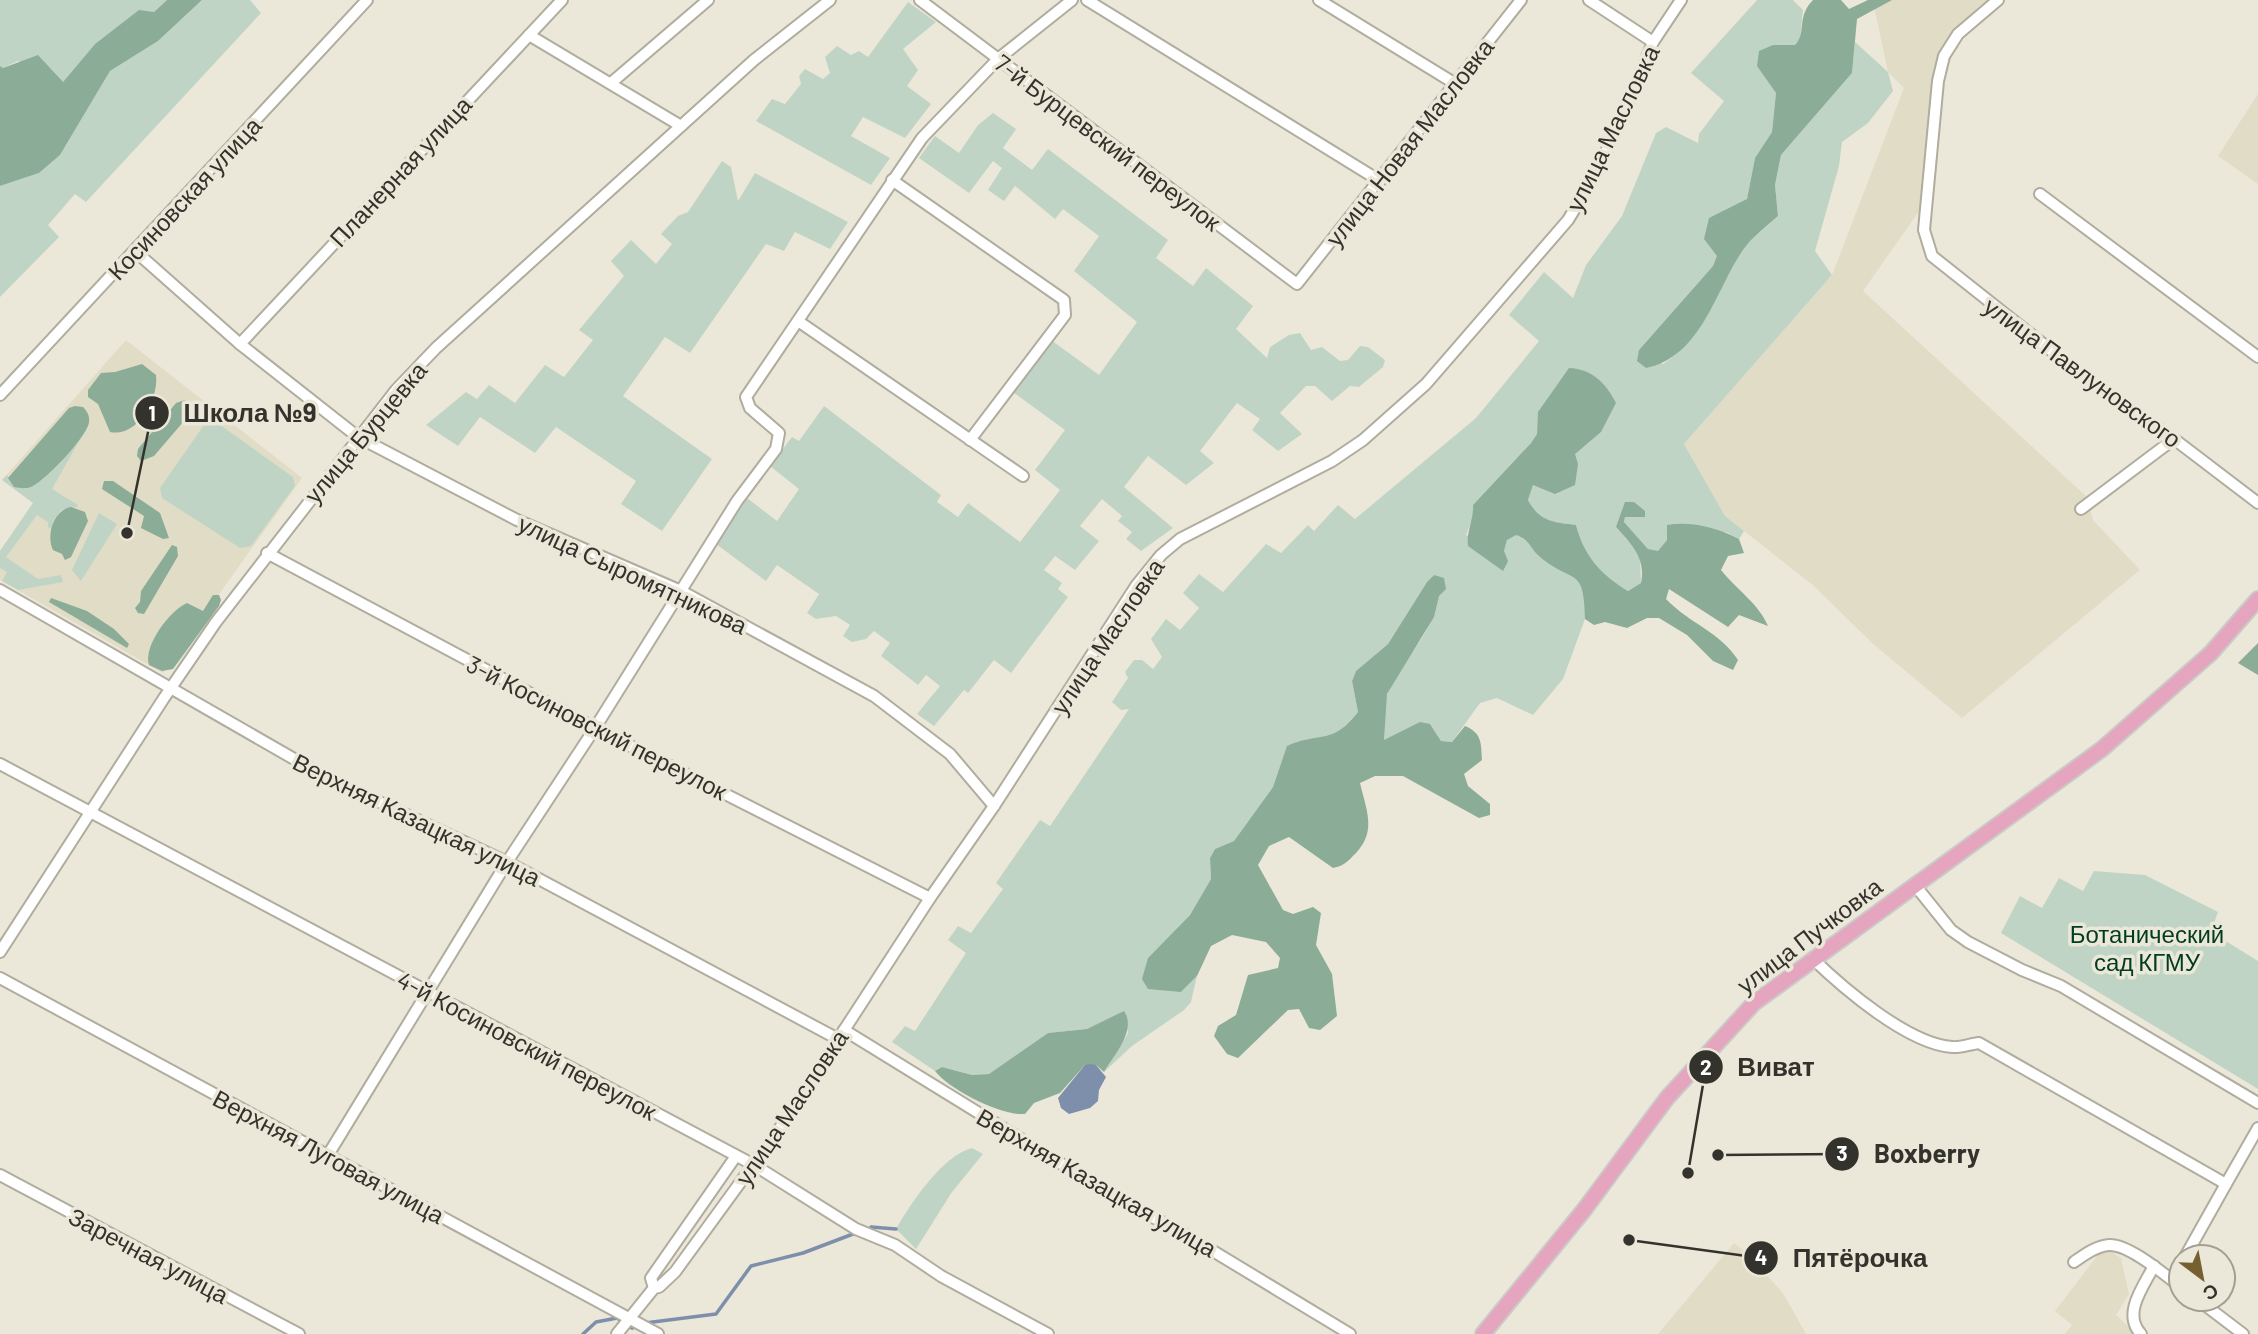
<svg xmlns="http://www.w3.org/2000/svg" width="2258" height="1334" viewBox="0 0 2258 1334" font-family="Barlow,sans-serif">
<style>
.built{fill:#e1dcc6}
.green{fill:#c0d4c6}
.forest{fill:#8bac96}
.water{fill:#7d8fab}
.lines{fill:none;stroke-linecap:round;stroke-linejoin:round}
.stream{stroke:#7d8fab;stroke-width:3.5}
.minor-casing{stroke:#b0ac9e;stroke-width:14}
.major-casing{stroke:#cacac8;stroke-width:18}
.minor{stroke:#fff;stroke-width:10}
.major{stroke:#e5a5be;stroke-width:14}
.labels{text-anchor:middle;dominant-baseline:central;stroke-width:7;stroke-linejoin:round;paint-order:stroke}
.street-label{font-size:24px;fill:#33322c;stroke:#ece8d9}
.park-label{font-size:24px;fill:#003c1f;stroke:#ece8d9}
.leader{fill:none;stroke:#33322c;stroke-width:2.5}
.callout-dot{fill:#33322c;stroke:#ece8d9;stroke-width:2.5}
.mark-label{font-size:21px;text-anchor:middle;font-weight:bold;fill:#fff}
.callout-label{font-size:26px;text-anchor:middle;font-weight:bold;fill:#33322c;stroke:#ece8d9;stroke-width:7;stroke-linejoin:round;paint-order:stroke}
</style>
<rect width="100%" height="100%" fill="#ece8d9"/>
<g class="built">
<polygon points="1880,0 1989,0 1979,6 1939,57 1922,207 1863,291 2087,497 2093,520 2140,570 1962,718 1872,643 1814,586 1725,516 1684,444 1832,275 1904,88 1888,72 1874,6"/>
<polygon points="2258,94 2258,184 2218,156"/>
<polygon points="126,340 302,478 163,673 0,580 0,551 33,503 2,480"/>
<polygon points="1734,1243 1749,1255 1783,1293 1806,1334 1658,1334"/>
<polygon points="2104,1247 2121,1258 2129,1294 2116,1315 2136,1334 2065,1334 2072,1325 2055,1311"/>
</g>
<g class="green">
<polygon points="0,0 167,0 154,12 139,11 95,44 63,82 18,61 3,68 0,66"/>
<polygon points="202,0 250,0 261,13 86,202 75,194 48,225 59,237 0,297 0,186 39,173 60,155 110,71 158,41"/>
<path d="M 1757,0 L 1793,0 L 1803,10 L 1800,40 L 1795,45 L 1773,45 L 1758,66 L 1776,93 L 1772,132 L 1755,158 L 1747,199 L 1713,266 L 1639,350 L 1663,364 C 1704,338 1717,289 1743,250 C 1752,237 1767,227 1778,216 L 1775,185 L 1781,155 L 1852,73 L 1855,42 L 1888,72 L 1893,91 L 1868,123 L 1842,142 L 1839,166 L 1815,251 L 1832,275 L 1684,444 L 1725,516 L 1744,531 L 1739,539 L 1726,532 L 1667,540 L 1658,552 L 1648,549 L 1624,522 L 1625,517 L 1645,517 L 1634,502 L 1616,527 L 1640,555 L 1641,583 L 1628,591 C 1600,575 1584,557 1576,525 C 1552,522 1540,522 1528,500 L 1533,485 L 1601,432 L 1539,412 L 1537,434 L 1531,443 L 1473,505 L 1474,515 L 1466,535 L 1504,551 L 1507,540 L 1516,534 L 1526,538 L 1539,556 L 1577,578 L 1584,587 L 1585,619 L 1563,679 L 1533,715 L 1497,698 L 1480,703 L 1452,742 L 1441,741 L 1430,724 L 1384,741 C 1385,726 1383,705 1388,692 C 1407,649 1446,627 1434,575 L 1427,582 L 1388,644 L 1356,671 L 1352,681 L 1358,712 C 1330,748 1322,730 1287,747 L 1273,787 L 1234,841 L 1215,849 L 1210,858 L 1211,879 L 1190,915 L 1148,958 L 1181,992 L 1197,976 L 1191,1002 L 1184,1010 L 1132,1046 L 1104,1072 L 1128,1033 L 1124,1012 L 1087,1029 L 1048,1033 L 989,1074 L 972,1075 L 942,1067 L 935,1071 L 892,1042 L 905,1026 L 915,1031 L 966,953 L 948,940 L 958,926 L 971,933 L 1003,889 L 996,883 L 1040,820 L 1050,826 L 1129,709 L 1121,710 L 1112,702 L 1128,678 L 1125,672 L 1134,660 L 1142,660 L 1153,669 L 1162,657 L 1151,639 L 1166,619 L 1180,630 L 1199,608 L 1183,593 L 1199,574 L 1223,592 L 1266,544 L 1281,553 L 1308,525 L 1314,531 L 1338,505 L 1355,519 L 1476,418 L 1539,341 L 1509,315 L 1544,272 L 1573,298 L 1586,265 L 1622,216 L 1656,133 L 1666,127 L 1698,143 L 1699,134 L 1724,101 L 1691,73 Z"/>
<polygon points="908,2 936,22 903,49 918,70 907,86 931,104 905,138 863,117 851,136 890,158 871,185 756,121 772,99 785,104 801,84 799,76 805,69 823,79 830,73 825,57 837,46 851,55 859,51 868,57"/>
<polygon points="993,113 1016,129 1003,148 1032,170 1048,149 1168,240 1156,258 1193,286 1206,268 1253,306 1236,329 1267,358 1270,347 1289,335 1300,333 1311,350 1322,347 1340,361 1348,360 1360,346 1368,347 1385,360 1383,367 1359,387 1350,386 1332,401 1315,386 1306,386 1280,413 1302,434 1278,451 1252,430 1260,419 1237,403 1200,451 1214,463 1186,485 1148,456 1124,487 1173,528 1141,551 1126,539 1132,532 1118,521 1122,516 1102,499 1080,526 1099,541 1075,570 1055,556 1044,570 1062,583 1058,589 1068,597 1011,673 994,660 968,693 964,690 934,726 917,714 940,686 926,675 918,685 881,656 890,643 874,631 866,639 852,642 843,636 850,625 836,616 816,619 807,613 819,594 777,565 766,581 716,544 747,498 777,521 799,489 770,466 792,437 799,441 824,406 941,495 937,502 958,517 968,503 1020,542 1060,490 1035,470 1065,430 1013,392 1051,340 1099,375 1137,322 1074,271 1099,236 1063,209 1055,219 1015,186 1004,201 988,190 1002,168 993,161 969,193 919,158 935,136 959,153 978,125"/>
<polygon points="722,161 731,167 738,201 755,173 848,222 830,249 795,232 784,251 766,244 690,353 665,337 623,396 712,459 662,531 621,504 636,481 556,427 535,453 480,417 458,446 426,425 466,392 477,399 489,385 515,403 545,365 564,377 593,340 579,330 624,276 611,261 631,240 656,264 672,244 661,234 678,216 688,212"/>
<polygon points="206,422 216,422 293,477 295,486 251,546 240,548 162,498 160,488"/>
<path d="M 82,436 L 52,489 L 78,505 L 77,507 L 61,510 L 53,521 L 54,530 L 48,527 L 48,522 L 37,515 L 6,557 L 38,579 L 61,575 L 63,582 L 18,590 L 2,581 L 7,572 L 0,568 L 0,551 L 33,503 L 2,480 L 7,475 L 14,487 C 43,492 65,455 82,436 Z"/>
<polygon points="99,513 117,524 81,581 72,570"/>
<polygon points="2094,871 2145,875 2218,912 2211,932 2258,961 2258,1089 2001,933 2020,896 2042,908 2059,878 2083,891"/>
<path d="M 972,1148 L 983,1154 L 952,1192 L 916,1249 L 896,1229 C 911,1203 943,1155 972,1148 Z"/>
</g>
<g class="forest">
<polygon points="167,0 202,0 158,41 110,71 60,155 39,173 0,186 0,66 3,68 38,55 63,82 95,44 139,10 154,12"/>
<path d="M 1813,0 L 1841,0 L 1849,9 L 1868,0 L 1892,0 L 1857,19 L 1852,73 L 1781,155 L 1775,185 L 1778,216 C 1767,226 1752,237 1743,250 C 1715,291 1701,357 1646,368 L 1637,361 L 1639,350 L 1713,266 L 1717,256 L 1704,239 L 1709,218 L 1747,199 L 1755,158 L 1772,132 L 1776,93 L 1757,66 L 1759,51 L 1773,45 L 1795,45 C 1807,33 1796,17 1813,0 Z"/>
<path d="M 142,364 L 156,375 C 159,398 138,438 110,432 L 98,404 L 88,397 L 88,390 L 101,373 L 115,372 Z"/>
<path d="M 1569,368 C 1592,369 1606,383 1616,403 L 1601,432 L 1575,454 L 1578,464 L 1575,485 L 1555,494 L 1533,485 L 1528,500 C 1540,522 1553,522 1576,525 C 1584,556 1601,575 1628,591 L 1641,583 C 1646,558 1632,545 1616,527 L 1625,502 L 1634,502 L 1645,511 L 1645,517 L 1625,517 L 1624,522 L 1648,549 L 1658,551 L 1667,540 L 1667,525 C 1691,521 1718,528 1739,539 L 1744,553 L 1728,556 L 1721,570 C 1736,589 1759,604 1768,626 L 1739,615 L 1728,627 L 1669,589 L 1666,599 C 1690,624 1719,631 1738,660 L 1733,670 L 1713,661 L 1687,635 L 1659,618 L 1647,618 L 1627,628 L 1605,622 L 1594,625 L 1585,619 C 1584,565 1574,585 1540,557 C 1530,549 1530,539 1516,535 L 1507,540 L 1504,551 L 1508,561 L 1503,571 L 1468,546 C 1466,531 1474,520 1473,505 L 1531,443 L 1537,434 L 1538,412 Z"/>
<polygon points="185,400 191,405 190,414 154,456 141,461 137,456 138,449 176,403"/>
<path d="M 75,406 L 83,407 C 87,411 90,416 89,422 C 88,436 44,482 31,487 C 25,489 20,488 14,487 L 8,478 L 69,408 Z"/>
<polygon points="104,481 113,481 160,513 169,538 163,539 141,528 144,516 102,489"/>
<path d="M 71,507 L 85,512 L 88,521 L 71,557 L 65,560 L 62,554 L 53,550 C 46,536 53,510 71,507 Z"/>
<polygon points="172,545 177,547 178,556 144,614 138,613 135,608 140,602 141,591"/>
<path d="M 1434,575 L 1444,578 L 1446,589 L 1439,596 L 1434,617 L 1387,694 L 1384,740 L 1420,722 L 1430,724 L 1441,741 L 1452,742 L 1465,726 C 1482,733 1481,743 1482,760 L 1464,774 L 1468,786 L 1490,804 L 1490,815 L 1479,818 L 1403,776 L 1375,776 L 1360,783 C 1366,809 1377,831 1356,853 C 1348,861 1344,866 1333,868 L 1289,837 L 1269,846 L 1258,865 L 1283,910 L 1293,914 L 1313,907 L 1321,913 L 1316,945 L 1332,974 L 1337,1016 L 1320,1030 L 1309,1028 L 1299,1009 L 1288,1010 L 1238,1058 L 1227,1054 L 1214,1036 L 1218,1026 L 1236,1015 L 1248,975 L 1278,968 L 1280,958 L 1266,942 L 1232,935 L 1211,946 L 1197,976 L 1181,992 L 1148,989 L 1142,979 L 1148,958 L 1190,915 L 1211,879 L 1210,858 L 1215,849 L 1234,841 L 1273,787 L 1287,746 C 1320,731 1332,746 1358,712 L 1352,681 L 1356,671 L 1388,644 L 1427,582 Z"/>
<path d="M 213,595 L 219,595 L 221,600 L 219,606 L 173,669 L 162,671 L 149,665 C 143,646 170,610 187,603 L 203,611 Z"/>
<polygon points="51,598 87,611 114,629 129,644 127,648 49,602"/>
<polygon points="2258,643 2258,675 2238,663"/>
<path d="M 1124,1011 C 1137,1030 1114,1055 1104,1072 L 1096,1065 L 1085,1065 L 1060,1093 L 1034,1103 L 1025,1114 C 1001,1116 950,1090 935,1071 L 942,1067 L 972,1075 L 989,1074 L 1048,1033 L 1087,1029 Z"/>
</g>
<polygon class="water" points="1090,1064 1096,1065 1106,1077 1099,1090 1098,1101 1090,1108 1069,1114 1061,1108 1058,1098 1085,1065"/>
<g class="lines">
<g class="stream">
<polyline points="871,1227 896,1229"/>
<polyline points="645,1323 716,1314 751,1266 803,1253 853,1234"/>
<polyline points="583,1334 596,1322 617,1318 632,1328 638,1326"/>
</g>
<g class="minor-casing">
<g id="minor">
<polyline points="920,0 1297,284 1521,0"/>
<polyline points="1087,0 1380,181"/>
<polyline points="1319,0 1454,83"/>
<polyline points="1589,0 1653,42"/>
<polyline points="1998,0 1958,34 1944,56 1938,81 1924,230 1932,256 2096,386 2174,439 2258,503"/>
<polyline points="529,35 681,126"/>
<polyline points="611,83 708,0"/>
<polyline points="892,180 1064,300 1065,315 970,440"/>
<polyline points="2040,194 2258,357"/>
<polyline points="135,251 240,344 358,437 517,520 681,591 874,696 950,754 994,806"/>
<polyline points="798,321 1023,476"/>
<polyline points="240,344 562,0"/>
<polyline points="0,395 367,0"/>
<polyline points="2081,509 2174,439"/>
<polyline points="267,553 595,728 930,898"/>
<polyline points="0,590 322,775 507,862 838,1039"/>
<polyline points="0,764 754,1165 856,1229 895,1245 941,1276 1048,1334"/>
<polyline points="1914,884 1951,930 1968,942 2022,970 2061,986 2258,1103"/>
<polyline points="0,952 164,698 216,622 396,390 436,348 681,126 754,60 830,0"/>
<path d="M 1812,958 C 1843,988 1908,1044 1952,1047 C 1961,1048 1970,1044 1979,1043 L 2226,1184 L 2258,1128"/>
<polyline points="0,978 658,1334"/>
<polyline points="844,1030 1133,1208 1175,1228 1350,1334"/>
<polyline points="328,1155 507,862 595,728 737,501 776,449 779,433 750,408 746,397 922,138 998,59 1072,0"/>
<polyline points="0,1175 299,1334"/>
<polyline points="2185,1257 2226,1184"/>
<path d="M 2074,1262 C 2084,1255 2096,1246 2109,1245 C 2129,1244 2165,1275 2181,1287"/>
<polyline points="2172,1280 2181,1264"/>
<polyline points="654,1288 651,1278 736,1156"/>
<polyline points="2197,1299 2243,1334"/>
<polyline points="617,1334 654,1288 659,1287 675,1272 785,1121 930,898 994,806 1136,586 1161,555 1180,539 1332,461 1363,440 1426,384 1568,220 1590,184 1624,115 1653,42 1681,0"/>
<path d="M 2141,1334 C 2122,1314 2143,1287 2154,1266"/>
</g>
</g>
<g class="major-casing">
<polyline id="major" points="1483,1334 1584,1210 1667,1098 1754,1003 2102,749 2211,653 2258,599"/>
</g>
<use href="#minor" class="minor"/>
<use href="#major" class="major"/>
</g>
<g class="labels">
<g class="street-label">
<text transform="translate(1612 128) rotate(-64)">улица Масловка</text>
<text transform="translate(1108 142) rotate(37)">7-й Бурцевский переулок</text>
<text transform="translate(1409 142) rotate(-52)">улица Новая Масловка</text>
<text transform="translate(400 171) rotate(-47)">Планерная улица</text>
<text transform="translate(184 198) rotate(-47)">Косиновская улица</text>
<text transform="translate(2083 372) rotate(36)">улица Павлуновского</text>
<text transform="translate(365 432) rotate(-50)">улица Бурцевка</text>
<text transform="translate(633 574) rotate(25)">улица Сыромятникова</text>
<text transform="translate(1107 636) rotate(-56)">улица Масловка</text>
<text transform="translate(597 727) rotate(27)">3-й Косиновский переулок</text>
<text transform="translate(417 819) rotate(26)">Верхняя Казацкая улица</text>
<text transform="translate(1809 935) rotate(-37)">улица Пучковка</text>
<text transform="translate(527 1045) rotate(28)">4-й Косиновский переулок</text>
<text transform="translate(791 1107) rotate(-56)">улица Масловка</text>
<text transform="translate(329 1156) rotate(28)">Верхняя Луговая улица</text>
<text transform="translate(1097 1182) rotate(30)">Верхняя Казацкая улица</text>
<text transform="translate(149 1255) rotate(28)">Заречная улица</text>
</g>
<g class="park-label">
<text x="2147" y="933">Ботанический<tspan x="2147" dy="28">сад КГМУ</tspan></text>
</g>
</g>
<path class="leader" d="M127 533L152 413M1688 1173L1706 1067M1718 1155L1842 1154M1629 1240L1761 1258"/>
<g class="callout-dot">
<circle cx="127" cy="533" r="7"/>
<circle cx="1688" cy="1173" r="7"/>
<circle cx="1718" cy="1155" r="7"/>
<circle cx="1629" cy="1240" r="7"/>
<circle cx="152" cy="413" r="18"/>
<circle cx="1706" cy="1067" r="18"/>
<circle cx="1842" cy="1154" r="18"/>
<circle cx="1761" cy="1258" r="18"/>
</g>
<g class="mark-label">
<text x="152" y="421">1</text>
<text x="1706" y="1075">2</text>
<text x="1842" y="1161">3</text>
<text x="1761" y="1265">4</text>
</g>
<g class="callout-label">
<text x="250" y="422">Школа №9</text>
<text x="1776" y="1076">Виват</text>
<text x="1927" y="1163">Boxberry</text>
<text x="1860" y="1267">Пятёрочка</text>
</g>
<g transform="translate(2202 1278) rotate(148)"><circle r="33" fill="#ece8d9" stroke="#a29f94" stroke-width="2"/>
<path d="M0-5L12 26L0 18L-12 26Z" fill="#766030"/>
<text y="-10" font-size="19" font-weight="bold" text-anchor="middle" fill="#33322c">С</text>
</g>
</svg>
